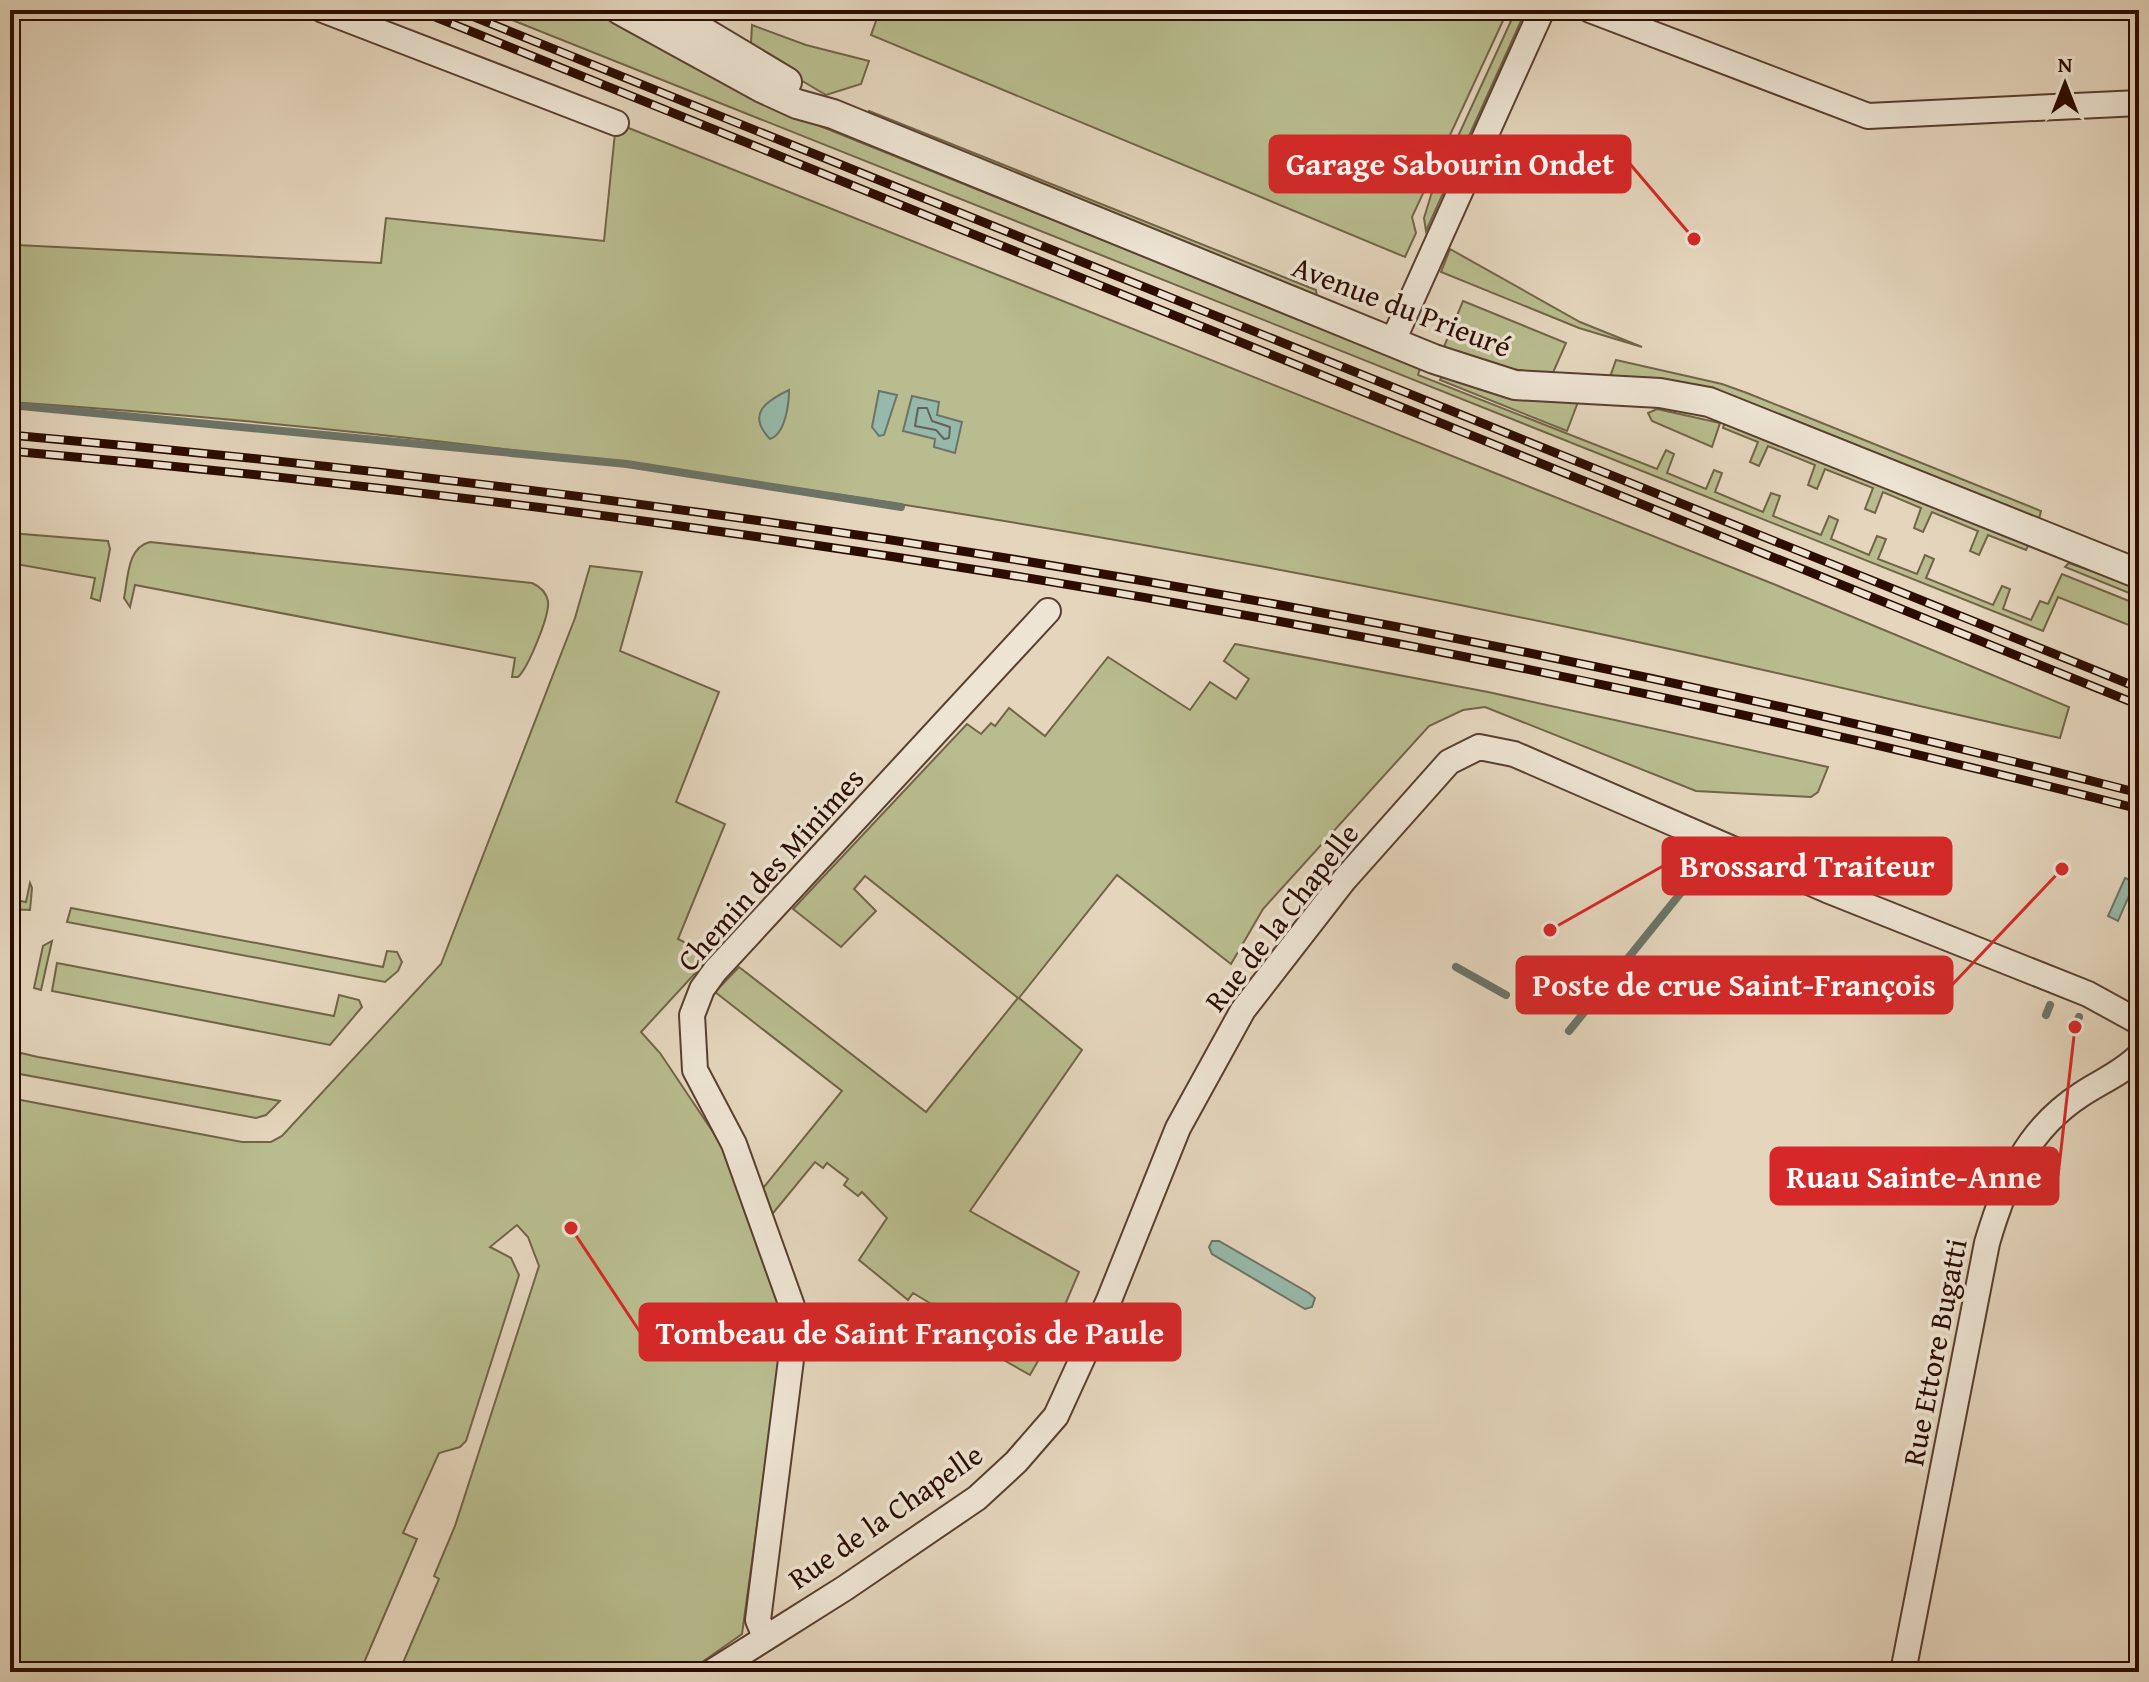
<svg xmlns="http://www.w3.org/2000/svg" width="2149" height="1682" viewBox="0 0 2149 1682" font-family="'Gentium Book Plus',serif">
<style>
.green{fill:#b8bc8e;stroke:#726447;stroke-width:2}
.water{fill:#97b9ab;stroke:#6c7467;stroke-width:2}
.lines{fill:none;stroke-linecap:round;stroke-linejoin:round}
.shore{stroke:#626256;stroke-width:2}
.stream{stroke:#6c7467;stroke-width:8}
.minor-casing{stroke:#5a3e2f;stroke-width:28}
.tertiary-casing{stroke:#5a3e2f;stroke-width:32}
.minor{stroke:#ede4d3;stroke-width:24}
.tertiary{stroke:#ede4d3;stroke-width:28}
.rail-casing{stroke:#2c0c00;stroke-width:9}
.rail{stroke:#ede4d3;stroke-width:6;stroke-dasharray:18;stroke-linecap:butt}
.labels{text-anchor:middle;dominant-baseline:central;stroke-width:7;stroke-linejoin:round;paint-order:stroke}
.street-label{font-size:30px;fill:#2c0c00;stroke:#ede4d3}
.leader{fill:none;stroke:#d62828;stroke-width:3}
.callout-dot{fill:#d62828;stroke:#ede4d3;stroke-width:3}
.callout{fill:#d62828;stroke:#d62828;stroke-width:3}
.callout-label{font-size:32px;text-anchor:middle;font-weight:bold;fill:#fff}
</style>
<rect width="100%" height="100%" fill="#e4d5bc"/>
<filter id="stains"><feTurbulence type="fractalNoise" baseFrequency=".0025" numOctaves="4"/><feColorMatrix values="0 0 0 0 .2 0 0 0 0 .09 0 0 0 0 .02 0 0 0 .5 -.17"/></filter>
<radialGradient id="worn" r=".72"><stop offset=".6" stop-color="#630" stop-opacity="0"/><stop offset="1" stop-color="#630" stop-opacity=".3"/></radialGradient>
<g class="green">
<polygon points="487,10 601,10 783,111 1420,368 1418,375 1657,469 1666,450 1674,454 1667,473 1706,489 1714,470 1722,473 1715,492 1763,512 1771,493 1780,496 1773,516 1821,535 1829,516 1838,520 1831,539 1869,555 1877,536 1886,539 1878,559 1917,574 1925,555 1934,559 1926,578 1993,605 2002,586 2010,589 2003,609 2031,620 2040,601 2048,604 2062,574 2139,605 2139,629 2058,597 2043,631"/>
<polygon points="880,10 1508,10 1412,217 1416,233 1405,257 871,35"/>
<polygon points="1516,10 1526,10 1426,231 1424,218 1431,195"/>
<polygon points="752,25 806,45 869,61 861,84 826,95 755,53 751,43"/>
<polygon points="869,111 1316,290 1317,297 865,115"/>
<path d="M 616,123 L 1776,585 L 2069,707 L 2060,738 C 1904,703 1748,665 1591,632 C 1070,522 541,438 10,402 L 10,285 L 13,284 L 17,245 L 381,263 L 386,218 L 604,241 Z"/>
<polygon points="1450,249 1580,322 1642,347 1579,328 1441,272"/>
<polygon points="1463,301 1566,343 1552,375 1498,367 1443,349"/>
<polygon points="1616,360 1722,384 1747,393 2041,511 2039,519 1720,392 1610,377"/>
<polygon points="1442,376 1507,397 1578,402 1567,431 1440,380"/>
<polygon points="1657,409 1720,423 1712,447 1652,421 1648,413"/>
<polygon points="1725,422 2029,544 2026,550 1988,535 1979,555 1970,551 1978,531 1932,512 1923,532 1914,528 1921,508 1883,492 1875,513 1865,509 1873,488 1825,469 1817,489 1808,485 1815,465 1768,446 1759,466 1750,462 1758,442 1723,428"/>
<polygon points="10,533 108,541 110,549 100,601 91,598 95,578 10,563"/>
<path d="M 150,542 L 532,583 C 539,586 546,592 548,601 C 550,615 528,668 518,677 L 512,677 L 515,658 L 135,585 L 130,607 L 124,598 C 128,579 127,547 150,542 Z"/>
<polygon points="2069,563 2139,588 2139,597 2065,567"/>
<polygon points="590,566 642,572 620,651 719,692 676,802 725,824 678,939 711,956 641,1032 660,1053 727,1153 785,1324 742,1634 688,1672 399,1672 439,1579 434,1576 455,1526 539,1266 528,1237 517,1225 490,1247 511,1258 519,1275 466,1441 460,1447 439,1453 403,1533 417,1539 360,1672 10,1672 10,1098 242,1142 271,1142 282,1136 441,964 575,618"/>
<polygon points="1235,644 1488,692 1828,767 1818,792 1811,797 1696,791 1485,707 1463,710 1429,726 1263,909 1231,964 1117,875 1019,998 1082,1050 970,1211 1079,1272 1050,1340 1030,1375 931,1319 938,1308 913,1293 908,1300 859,1260 887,1218 862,1192 858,1196 844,1185 848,1179 827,1163 823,1168 815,1162 769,1218 759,1193 842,1091 715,992 739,967 926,1112 1018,998 865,876 854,889 876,911 841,947 793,909 967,724 981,734 991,723 995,726 1009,708 1045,736 1108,657 1190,710 1210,682 1236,699 1249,679 1224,661"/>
<polygon points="30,883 32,888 30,910 10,909 10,899 26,902"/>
<polygon points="71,908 383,967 387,951 397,952 402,962 398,971 385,982 67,922"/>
<polygon points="52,941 41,990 34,988 43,946"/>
<polygon points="57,963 334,1016 339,995 359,1000 362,1007 330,1045 52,991"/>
<polygon points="21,1053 38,1057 280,1101 266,1115 256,1118 20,1074 16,1065"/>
</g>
<g class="water">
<path d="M 789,390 C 789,405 785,434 770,439 C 746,414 766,401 789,390 Z"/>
<polygon points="879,391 897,395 884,435 879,436 872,427"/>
<polygon points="912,396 939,402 937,415 962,422 955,453 934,447 935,439 903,431"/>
<polygon points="2125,878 2135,882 2118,921 2108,916"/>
<polygon points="1212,1241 1219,1241 1309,1293 1315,1298 1312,1307 1305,1309 1212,1254 1209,1247"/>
</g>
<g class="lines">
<polygon class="shore" points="918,408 927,408 932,421 950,427 949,438 944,439 936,430 915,426"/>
<g class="stream">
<polyline points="10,405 627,464 901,507"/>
<polyline points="1456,967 1506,995"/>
<polyline points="2046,1015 2050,1005"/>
<polyline points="2075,1027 2079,1017"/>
<polyline points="1569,1031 1688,884"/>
</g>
<g class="minor-casing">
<g id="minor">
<polyline points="323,10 616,123"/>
<polyline points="1590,10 1868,116 2139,103"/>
<polyline points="1392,343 1542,10"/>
<polyline points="765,1637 758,1620 795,1328 793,1309 734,1144 695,1070 692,1015 702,989 715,971 1048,611"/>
<polyline points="712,1672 845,1588 977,1498 1016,1462 1056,1416 1109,1300 1178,1128 1243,1010 1344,880 1449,762 1479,747 1514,754 1827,890 2088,994 2139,1022"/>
<path d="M 1903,1672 L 1987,1243 C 2005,1182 2026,1130 2082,1094 C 2102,1081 2122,1073 2139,1056"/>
</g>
</g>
<g class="tertiary-casing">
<g id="tertiary">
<polyline points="620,10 762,88 797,104 833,114 1434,359 1515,385 1660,393 1709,402 2139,574"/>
<polyline points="667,10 787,82"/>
</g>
</g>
<use href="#minor" class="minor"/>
<use href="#tertiary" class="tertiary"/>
<g class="rail-casing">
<g id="rail">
<polyline points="418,10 2139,705"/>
<polyline points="457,10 2139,688"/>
<path d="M 10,435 C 727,498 1442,614 2139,793"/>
<path d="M 10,451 C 727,514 1441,631 2139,809"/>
</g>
</g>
<use href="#rail" class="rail"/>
</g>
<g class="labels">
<g class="street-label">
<text transform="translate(1402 306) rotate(21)">Avenue du Prieuré</text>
<text transform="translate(770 869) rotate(-48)">Chemin des Minimes</text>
<text transform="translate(1281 917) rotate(-52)">Rue de la Chapelle</text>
<text transform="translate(1934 1352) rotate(-79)">Rue Ettore Bugatti</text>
<text transform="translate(885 1516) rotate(-35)">Rue de la Chapelle</text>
</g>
</g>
<path class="leader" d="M1694 239L1630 164M1550 930L1663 866M2062 869L1952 985M2075 1027L2058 1176M571 1228L640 1332"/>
<g class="callout-dot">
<circle cx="1694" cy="239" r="8"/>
<circle cx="1550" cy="930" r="8"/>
<circle cx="2062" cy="869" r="8"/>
<circle cx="2075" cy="1027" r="8"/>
<circle cx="571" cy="1228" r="8"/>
</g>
<g class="callout">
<rect x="1270" y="136" width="360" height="56" rx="8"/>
<rect x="1663" y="838" width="288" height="56" rx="8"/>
<rect x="1517" y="957" width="435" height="56" rx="8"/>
<rect x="1771" y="1148" width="287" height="56" rx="8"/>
<rect x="640" y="1304" width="540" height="56" rx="8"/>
</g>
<g class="callout-label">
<text x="1450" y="175">Garage Sabourin Ondet</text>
<text x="1807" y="877">Brossard Traiteur</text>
<text x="1734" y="996">Poste de crue Saint-François</text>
<text x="1914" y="1188">Ruau Sainte-Anne</text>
<text x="910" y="1344">Tombeau de Saint François de Paule</text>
</g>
<rect width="2149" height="1682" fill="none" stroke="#e4d5bc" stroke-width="40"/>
<rect x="12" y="12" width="2125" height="1658" fill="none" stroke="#2c0c00" stroke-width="4"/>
<rect x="20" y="20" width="2109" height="1642" fill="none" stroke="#2c0c00" stroke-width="2"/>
<g transform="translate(2065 84)" stroke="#ede4d3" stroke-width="6" paint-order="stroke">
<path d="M0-6L14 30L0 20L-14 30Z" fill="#2c0c00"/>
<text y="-12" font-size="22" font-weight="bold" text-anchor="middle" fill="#2c0c00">N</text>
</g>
<rect width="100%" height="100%" filter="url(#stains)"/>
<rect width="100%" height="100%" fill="url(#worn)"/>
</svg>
